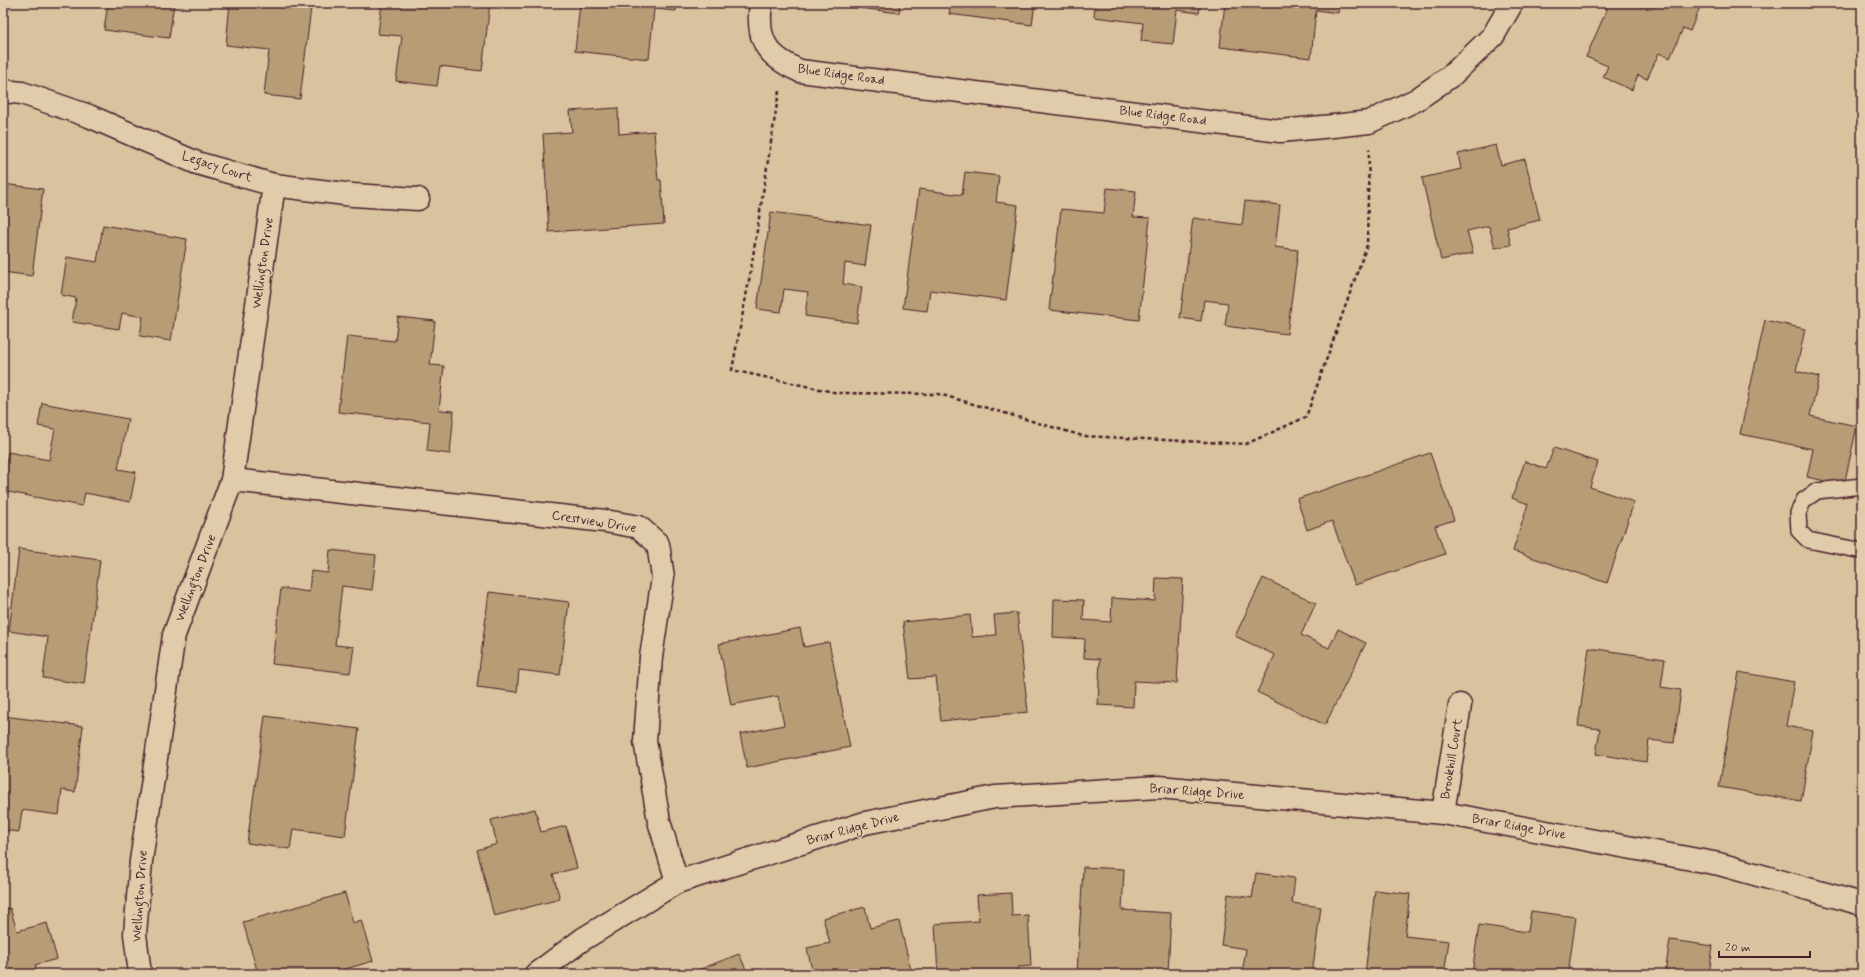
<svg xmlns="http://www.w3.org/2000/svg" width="1865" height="977" viewBox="0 0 1865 977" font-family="Mynerve,sans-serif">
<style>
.building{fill:#b79d75;stroke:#4a1f2b}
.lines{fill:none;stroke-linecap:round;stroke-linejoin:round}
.service-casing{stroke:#4a1f2b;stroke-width:18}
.minor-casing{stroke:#4a1f2b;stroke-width:25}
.path{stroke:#4a1f2b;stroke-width:2.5;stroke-dasharray:4 3;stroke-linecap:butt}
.service{stroke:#e0cbaa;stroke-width:15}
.minor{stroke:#e0cbaa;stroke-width:22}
.labels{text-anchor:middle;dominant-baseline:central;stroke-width:3;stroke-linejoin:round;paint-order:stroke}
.street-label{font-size:13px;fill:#4a1f2b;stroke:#e0cbaa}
</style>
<rect width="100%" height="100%" fill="#d9c39e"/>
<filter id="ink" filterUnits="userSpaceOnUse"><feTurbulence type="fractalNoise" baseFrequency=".025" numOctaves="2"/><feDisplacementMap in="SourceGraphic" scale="8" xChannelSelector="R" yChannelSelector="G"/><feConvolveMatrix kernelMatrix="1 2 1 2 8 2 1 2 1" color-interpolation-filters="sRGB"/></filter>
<g filter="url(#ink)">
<g class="building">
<polygon points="108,3 174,3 169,38 104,30"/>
<polygon points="230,3 278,3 311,7 300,99 264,95 269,50 226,45"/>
<polygon points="382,3 490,3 482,71 440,66 437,86 396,81 402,36 378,34"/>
<polygon points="580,3 677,3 676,11 654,9 649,59 575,51"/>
<polygon points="819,3 900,3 899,13"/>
<polygon points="951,3 1035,3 1032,25 949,14"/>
<polygon points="1095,3 1201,3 1199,13 1177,10 1173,44 1141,41 1143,23 1094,17"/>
<polygon points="1225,3 1339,3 1338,13 1316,10 1311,58 1220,47"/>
<polygon points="1596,3 1691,3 1700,7 1690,31 1683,28 1670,58 1659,53 1647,79 1638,75 1632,90 1603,77 1608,66 1586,57 1607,9 1596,4"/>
<polygon points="618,108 619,134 654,131 658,180 661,180 664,224 549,232 543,134 572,132 570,111"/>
<polygon points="1496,145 1501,165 1525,159 1540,220 1507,228 1511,245 1495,248 1489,226 1467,231 1473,253 1441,260 1422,178 1461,169 1458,154"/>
<polygon points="965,172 999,176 996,202 1018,205 1006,300 930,290 927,311 903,308 919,189 962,195"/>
<polygon points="3,184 43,189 32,276 3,272"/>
<polygon points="1107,188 1136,191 1133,217 1150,218 1139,320 1049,310 1061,209 1104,213"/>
<polygon points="1245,201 1280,205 1275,247 1298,250 1287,334 1225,326 1228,303 1204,300 1201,321 1180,318 1193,218 1242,225"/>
<polygon points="771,212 871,225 865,266 845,263 843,284 862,287 857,323 805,316 808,292 784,289 781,312 757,309"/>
<polygon points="103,225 187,239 171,341 140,336 143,317 122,313 119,329 72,322 76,298 61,295 67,257 97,262"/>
<polygon points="398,317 435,321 430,365 444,366 439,410 454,411 450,454 427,451 430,422 338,412 347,336 395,341"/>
<polygon points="1765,320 1805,329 1796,371 1819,377 1810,416 1857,426 1844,485 1807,477 1813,449 1740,434"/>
<polygon points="42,403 128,419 118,469 136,472 130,502 85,493 82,506 3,491 3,480 8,452 49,460 55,429 38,426"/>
<polygon points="1554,448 1598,462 1590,487 1634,502 1607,583 1513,551 1528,504 1512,498 1525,461 1546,469"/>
<polygon points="1430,453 1454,520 1435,526 1445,554 1355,585 1332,521 1307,530 1297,499"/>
<polygon points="19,549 100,560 84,684 43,678 48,637 9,631"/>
<polygon points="330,550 376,555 372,590 342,586 335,645 354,647 350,673 272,664 281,588 309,592 311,571 328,573"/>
<polygon points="1156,578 1183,579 1177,683 1134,681 1133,707 1098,705 1100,659 1084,658 1085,639 1053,637 1054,599 1084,600 1083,620 1111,622 1112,598 1155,601"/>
<polygon points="1263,578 1316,603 1301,635 1329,648 1338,629 1366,643 1325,725 1257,692 1275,655 1235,636"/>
<polygon points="489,592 569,602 560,675 519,670 517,692 477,687"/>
<polygon points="1017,613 1028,712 941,721 936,677 910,679 903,622 970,615 972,637 996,635 994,615"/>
<polygon points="800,628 804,647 829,642 850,747 747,768 740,734 784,725 778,696 731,705 719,644"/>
<polygon points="1589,648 1665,659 1661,687 1681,690 1674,743 1649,740 1646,762 1596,754 1600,729 1578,726"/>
<polygon points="1739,672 1794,682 1786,726 1813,731 1801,801 1719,787"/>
<polygon points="3,716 83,726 75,792 62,790 59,815 22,810 19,832 3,830"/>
<polygon points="265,716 359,729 345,836 293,829 290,849 247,843"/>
<polygon points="535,809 541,832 566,826 577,868 553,874 560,899 494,916 477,850 497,844 491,820"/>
<polygon points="1083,867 1124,869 1122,910 1171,913 1168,974 1077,974"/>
<polygon points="1256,873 1295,878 1292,903 1321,907 1312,974 1293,972 1293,974 1242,974 1246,949 1221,945 1228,894 1252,898"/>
<polygon points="1375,890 1410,894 1405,936 1449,941 1444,974 1365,974"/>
<polygon points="345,893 353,923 361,920 373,961 328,974 258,974 243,922"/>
<polygon points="1011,893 1012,916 1028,915 1031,966 1018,967 1019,974 938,974 935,924 979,921 977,895"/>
<polygon points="865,907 870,928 899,921 912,974 813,974 807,948 830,943 823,918"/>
<polygon points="10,908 17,931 47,923 57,959 35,965 37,974 3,974 3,910"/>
<polygon points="1531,911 1576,917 1568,974 1472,974 1479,925 1528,932"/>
<polygon points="1670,940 1713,946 1709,974 1665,974"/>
<polygon points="739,954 748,974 699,974 698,970"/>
</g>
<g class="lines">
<g class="service-casing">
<polyline id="service" points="1862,486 1817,491 1804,500 1798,513 1799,531 1808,540 1862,551"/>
</g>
<g class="minor-casing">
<g id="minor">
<path d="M 761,3 C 756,40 766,56 800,71 L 1280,131 L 1333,126 L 1369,122 L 1416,100 L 1452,75 L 1493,36 L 1512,3"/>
<polyline points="3,91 22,93 89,116 197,163 274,185 353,195 418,199"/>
<polyline points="232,480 605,521 639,527 658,544 663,577 651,657 645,741 659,821 677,882"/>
<polyline points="1443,813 1460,705"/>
<polyline points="140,974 135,934 141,861 174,635 232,480 274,185"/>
<polyline points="536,974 583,939 677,882 865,823 995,797 1159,787 1443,813 1719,864 1862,904"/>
</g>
</g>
<polyline class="path" points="779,91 750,275 732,370 838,393 939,394 1083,436 1246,444 1306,417 1367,245 1369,149"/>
<use href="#service" class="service"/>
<use href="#minor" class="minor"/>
</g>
</g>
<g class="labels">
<g class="street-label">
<text transform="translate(841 75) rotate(8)">Blue Ridge Road</text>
<text transform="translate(1163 116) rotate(7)">Blue Ridge Road</text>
<text transform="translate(217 167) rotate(18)">Legacy Court</text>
<text transform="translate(263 263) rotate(-82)">Wellington Drive</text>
<text transform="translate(594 522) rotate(9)">Crestview Drive</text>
<text transform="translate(196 578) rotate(-69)">Wellington Drive</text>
<text transform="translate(1452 759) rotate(-81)">Brookhill Court</text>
<text transform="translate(1197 792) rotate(4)">Briar Ridge Drive</text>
<text transform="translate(1519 827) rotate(10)">Briar Ridge Drive</text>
<text transform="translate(853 829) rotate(-15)">Briar Ridge Drive</text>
<text transform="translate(140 896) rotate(-86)">Wellington Drive</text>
</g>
</g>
<rect width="1865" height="977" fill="none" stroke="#e0cbaa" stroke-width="16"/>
<rect x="8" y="8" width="1849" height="961" fill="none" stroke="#4a1f2b" stroke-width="1.5" filter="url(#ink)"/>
<path d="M1719 951v6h91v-6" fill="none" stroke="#4a1f2b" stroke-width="2"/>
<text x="1725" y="951" font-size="12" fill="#4a1f2b" stroke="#e0cbaa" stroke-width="3" paint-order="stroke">20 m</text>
</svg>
